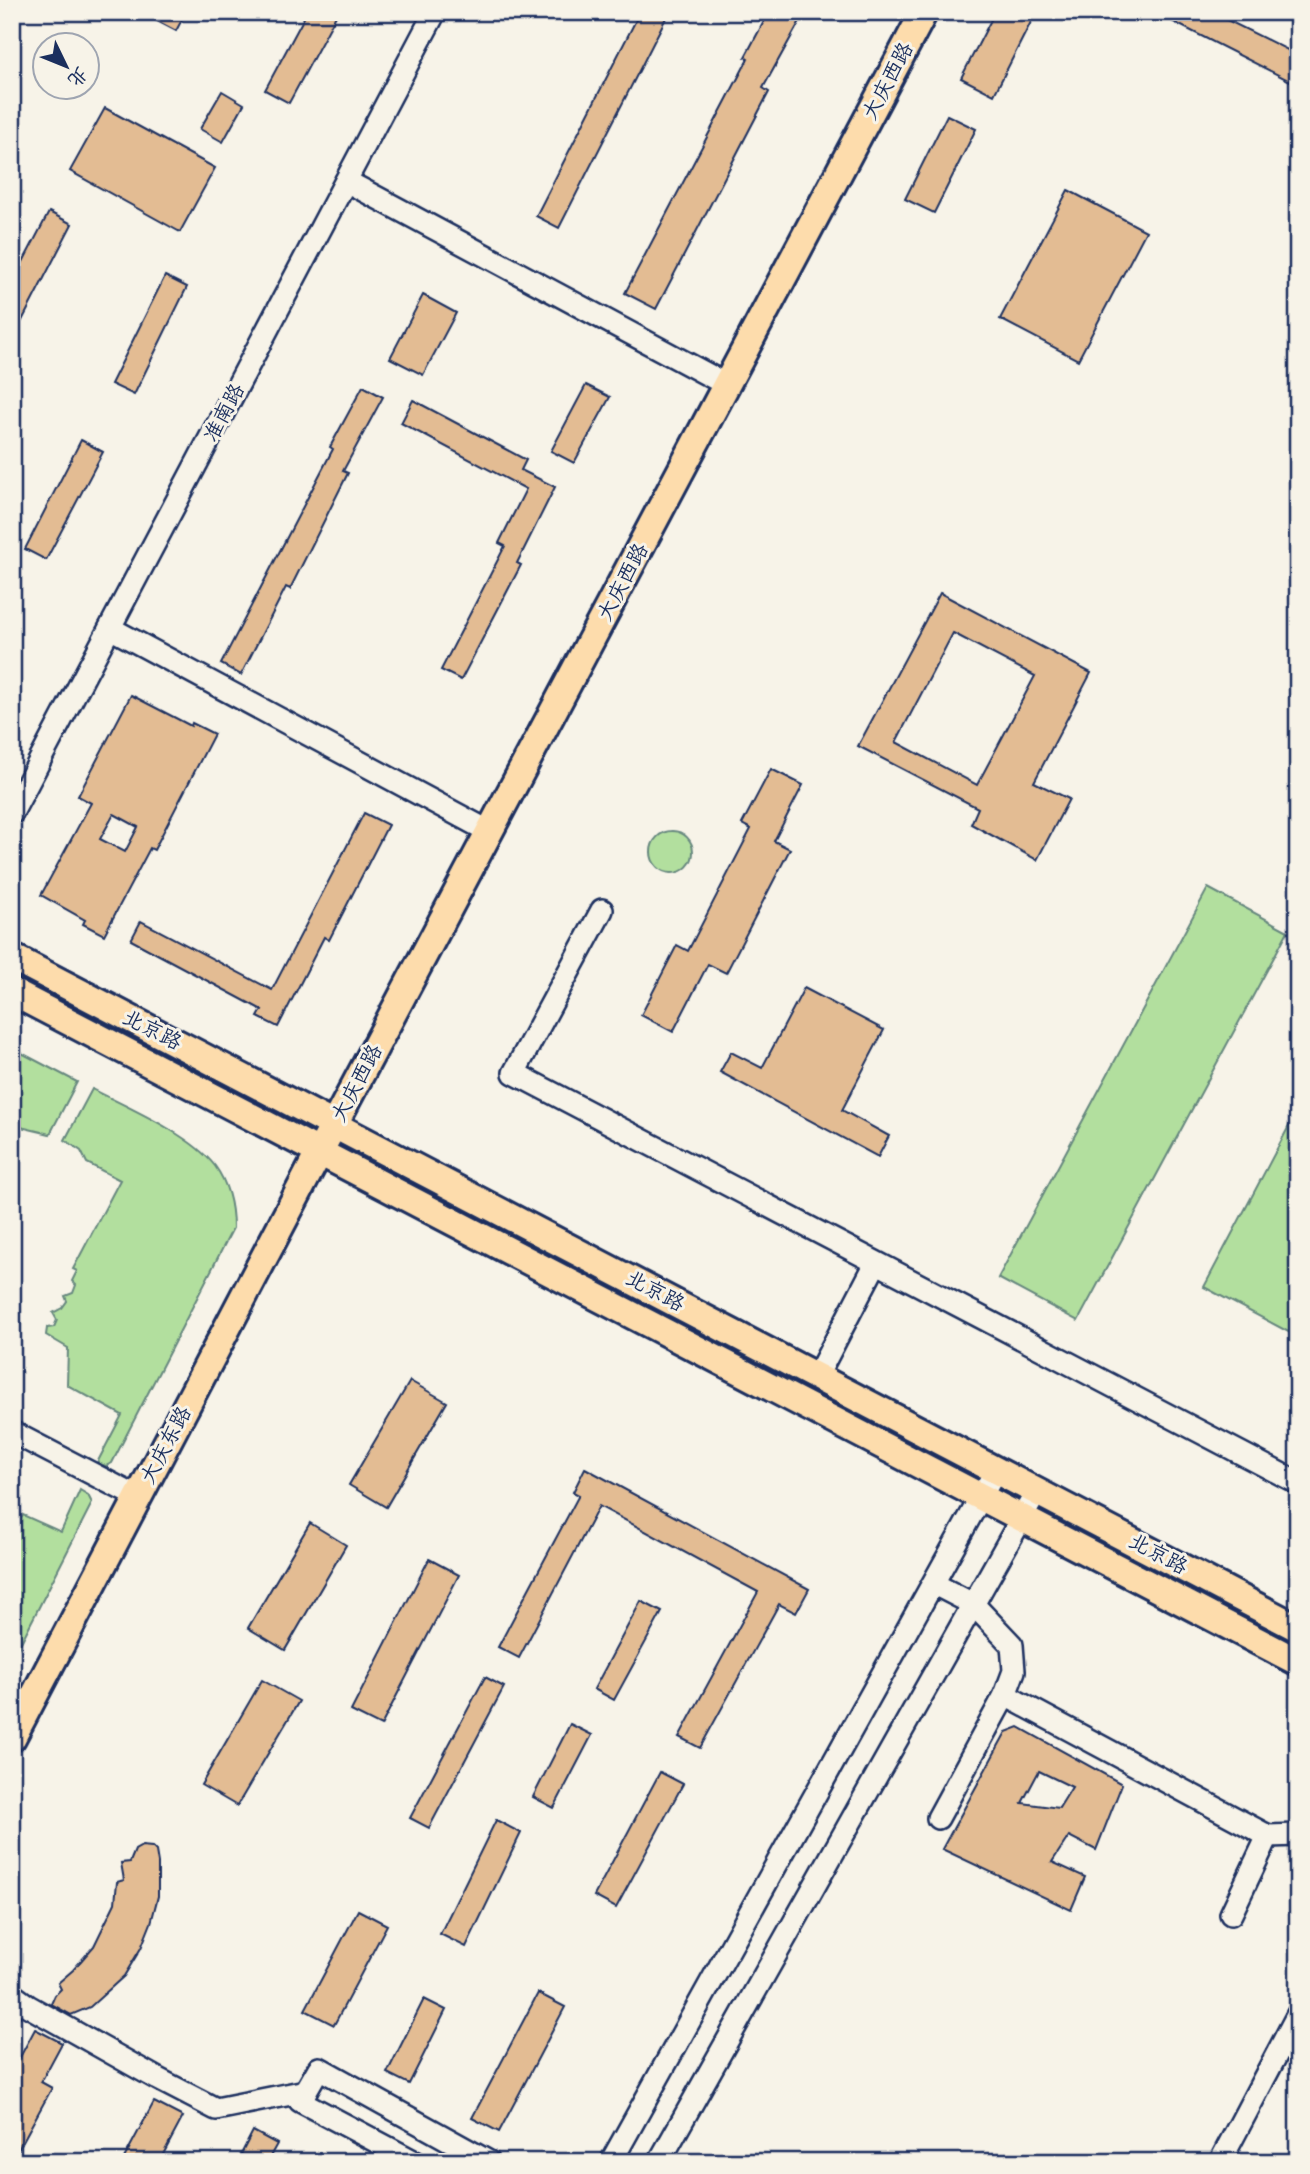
<svg xmlns="http://www.w3.org/2000/svg" width="1310" height="2174" viewBox="0 0 1310 2174" font-family="'Architects Daughter','LXGW WenKai TC',sans-serif">
<style>
.green{fill:#b2df9e;stroke:#66877e;stroke-width:2}
.building{fill:#e3bc93;stroke:#1b2f5e;stroke-width:2;fill-rule:evenodd}
.lines{fill:none;stroke-linecap:round;stroke-linejoin:round}
.minor-casing{stroke:#1b2f5e;stroke-width:26}
.major-casing{stroke:#1b2f5e;stroke-width:32}
.minor{stroke:#f7f3e8;stroke-width:21}
.major{stroke:#fddcac;stroke-width:26}
.labels{text-anchor:middle;dominant-baseline:central;stroke-width:6;stroke-linejoin:round;paint-order:stroke}
.street-label{font-size:21px;fill:#1b2f5e;stroke:#f7f3e8}
</style>
<rect width="100%" height="100%" fill="#f7f3e8"/>
<filter id="ink" filterUnits="userSpaceOnUse"><feTurbulence type="fractalNoise" baseFrequency=".0143" numOctaves="2"/><feDisplacementMap in="SourceGraphic" scale="14" xChannelSelector="R" yChannelSelector="G"/><feConvolveMatrix kernelMatrix="1 2 1 2 8 2 1 2 1" color-interpolation-filters="sRGB"/></filter>
<g filter="url(#ink)">
<g class="green">
<circle cx="672" cy="852" r="21"/>
<polygon points="1208,888 1288,931 1078,1321 998,1278"/>
<polygon points="12,1048 77,1082 50,1134 12,1125"/>
<path d="M 92,1089 C 129,1108 190,1134 215,1166 C 228,1184 233,1206 233,1228 L 112,1463 L 106,1466 L 97,1463 L 122,1415 L 67,1385 L 68,1348 L 46,1335 L 47,1328 L 54,1327 L 57,1320 L 53,1313 L 62,1308 L 67,1301 L 65,1296 L 73,1293 L 76,1285 L 72,1281 L 77,1271 L 73,1269 L 120,1180 L 87,1163 L 81,1151 L 65,1140 Z"/>
<polygon points="1298,1109 1298,1337 1204,1287"/>
<polygon points="80,1490 88,1495 92,1503 12,1660 12,1535 23,1515 61,1532"/>
</g>
<g class="building">
<polygon points="140,12 186,12 176,31"/>
<polygon points="307,12 338,12 289,103 265,90"/>
<polygon points="640,12 669,12 559,228 536,216"/>
<polygon points="769,12 805,12 763,88 769,92 656,309 625,293 748,59 745,57"/>
<polygon points="995,12 1036,12 994,95 961,78"/>
<polygon points="1154,12 1211,12 1298,55 1298,85"/>
<polygon points="222,91 244,104 223,142 200,129"/>
<polygon points="105,108 215,168 180,232 70,171"/>
<polygon points="947,115 976,129 934,213 905,199"/>
<polygon points="1068,190 1146,231 1078,360 1000,319"/>
<polygon points="49,212 72,224 12,340 12,283"/>
<polygon points="165,276 187,287 134,395 111,384"/>
<polygon points="423,295 456,313 423,375 390,358"/>
<polygon points="586,385 610,397 574,463 551,451"/>
<polygon points="363,386 383,397 343,471 348,473 290,589 286,587 241,675 221,664 333,449 330,447"/>
<polygon points="413,400 526,460 521,470 555,487 517,563 521,565 461,680 441,670 505,546 499,543 526,489 401,423"/>
<polygon points="81,440 103,452 46,560 25,549"/>
<path d="M 940,593 L 1091,673 L 1034,782 L 1069,799 L 1037,860 L 971,824 L 978,808 L 858,746 ZM 953,633 L 1035,676 L 977,785 L 896,742 Z"/>
<path d="M 131,695 L 191,726 L 192,723 L 214,734 L 154,850 L 150,848 L 104,935 L 83,924 L 85,920 L 41,895 L 91,803 L 78,796 ZM 114,814 L 138,827 L 125,852 L 100,839 Z"/>
<polygon points="771,769 803,785 774,841 790,849 726,973 708,964 673,1032 641,1015 677,945 688,951 751,829 742,824"/>
<polygon points="364,813 388,825 329,940 324,937 278,1027 258,1017 262,1010 131,940 141,921 272,990"/>
<polygon points="804,988 884,1030 842,1110 889,1136 878,1157 720,1072 731,1052 762,1068"/>
<polygon points="410,1381 447,1402 386,1507 349,1485"/>
<polygon points="585,1468 809,1589 796,1613 779,1604 700,1748 679,1737 758,1592 599,1506 519,1658 498,1647 579,1495 573,1492"/>
<polygon points="310,1523 346,1545 285,1650 248,1628"/>
<polygon points="429,1559 459,1575 381,1726 351,1711"/>
<polygon points="641,1601 662,1612 614,1700 594,1689"/>
<polygon points="485,1677 504,1687 429,1828 410,1818"/>
<polygon points="262,1680 299,1701 237,1806 201,1785"/>
<polygon points="570,1724 592,1735 554,1808 533,1797"/>
<path d="M 1019,1727 L 1122,1784 L 1096,1850 L 1069,1836 L 1052,1862 L 1085,1877 L 1071,1910 L 942,1849 L 1006,1732 ZM 1039,1771 L 1072,1787 L 1059,1808 L 1022,1803 Z"/>
<polygon points="660,1772 683,1784 616,1908 594,1896"/>
<polygon points="496,1820 521,1833 466,1947 440,1934"/>
<polygon points="142,1846 152,1847 156,1851 158,1863 158,1896 151,1923 141,1948 124,1976 90,2007 71,2015 51,2004 55,1995 61,1989 58,1983 73,1970 94,1946 115,1903 117,1882 124,1880 121,1863 130,1862 135,1850"/>
<polygon points="358,1910 387,1925 334,2025 305,2010"/>
<polygon points="538,1993 565,2007 499,2132 472,2118"/>
<polygon points="424,1999 446,2010 409,2084 387,2073"/>
<polygon points="35,2029 62,2043 41,2082 52,2088 12,2161 12,2072"/>
<polygon points="154,2102 183,2117 159,2162 122,2162"/>
<polygon points="253,2131 277,2144 267,2162 237,2162"/>
</g>
<g class="lines">
<g class="minor-casing">
<g id="minor">
<polyline points="346,181 727,385"/>
<polyline points="110,628 490,832"/>
<polyline points="12,813 435,12"/>
<polyline points="602,910 514,1073 1298,1483"/>
<polyline points="817,1376 876,1263"/>
<polyline points="12,1432 139,1498"/>
<polyline points="934,1584 973,1604 1012,1645 1014,1671 1005,1695 938,1818"/>
<polyline points="1005,1695 1268,1836 1298,1835"/>
<polyline points="1231,1914 1268,1836"/>
<polyline points="12,2008 17,1998 28,2006 158,2079 216,2109 306,2091"/>
<polyline points="415,2162 300,2101 319,2068 489,2162"/>
<polyline points="611,2162 996,1470"/>
<polyline points="659,2162 1037,1491"/>
<polyline points="1220,2162 1298,2014"/>
</g>
</g>
<g class="major-casing">
<g id="major">
<polyline points="12,957 1298,1628"/>
<polyline points="12,992 1298,1662"/>
<polyline points="12,1738 320,1151 924,12"/>
</g>
</g>
<use href="#minor" class="minor"/>
<use href="#major" class="major"/>
</g>
</g>
<g class="labels">
<g class="street-label">
<text transform="translate(888 81) rotate(-62)">大庆西路</text>
<text transform="translate(224 413) rotate(-62)">准南路</text>
<text transform="translate(623 582) rotate(-62)">大庆西路</text>
<text transform="translate(152 1030) rotate(27)">北京路</text>
<text transform="translate(357 1083) rotate(-62)">大庆西路</text>
<text transform="translate(655 1291) rotate(28)">北京路</text>
<text transform="translate(166 1445) rotate(-62)">大庆东路</text>
<text transform="translate(1158 1554) rotate(28)">北京路</text>
</g>
</g>
<rect width="1310" height="2174" fill="none" stroke="#f7f3e8" stroke-width="42"/>
<rect x="21" y="21" width="1268" height="2132" fill="none" stroke="#1b2f5e" stroke-width="2.5" filter="url(#ink)"/>
<g transform="translate(66 66) rotate(133)"><circle r="33" fill="#f7f3e8" stroke="#9fa5b1" stroke-width="2"/>
<path d="M0-5L12 26L0 18L-12 26Z" fill="#1b2f5e"/>
<text y="-10" font-size="19" font-weight="bold" text-anchor="middle" fill="#1b2f5e">北</text>
</g>
</svg>
